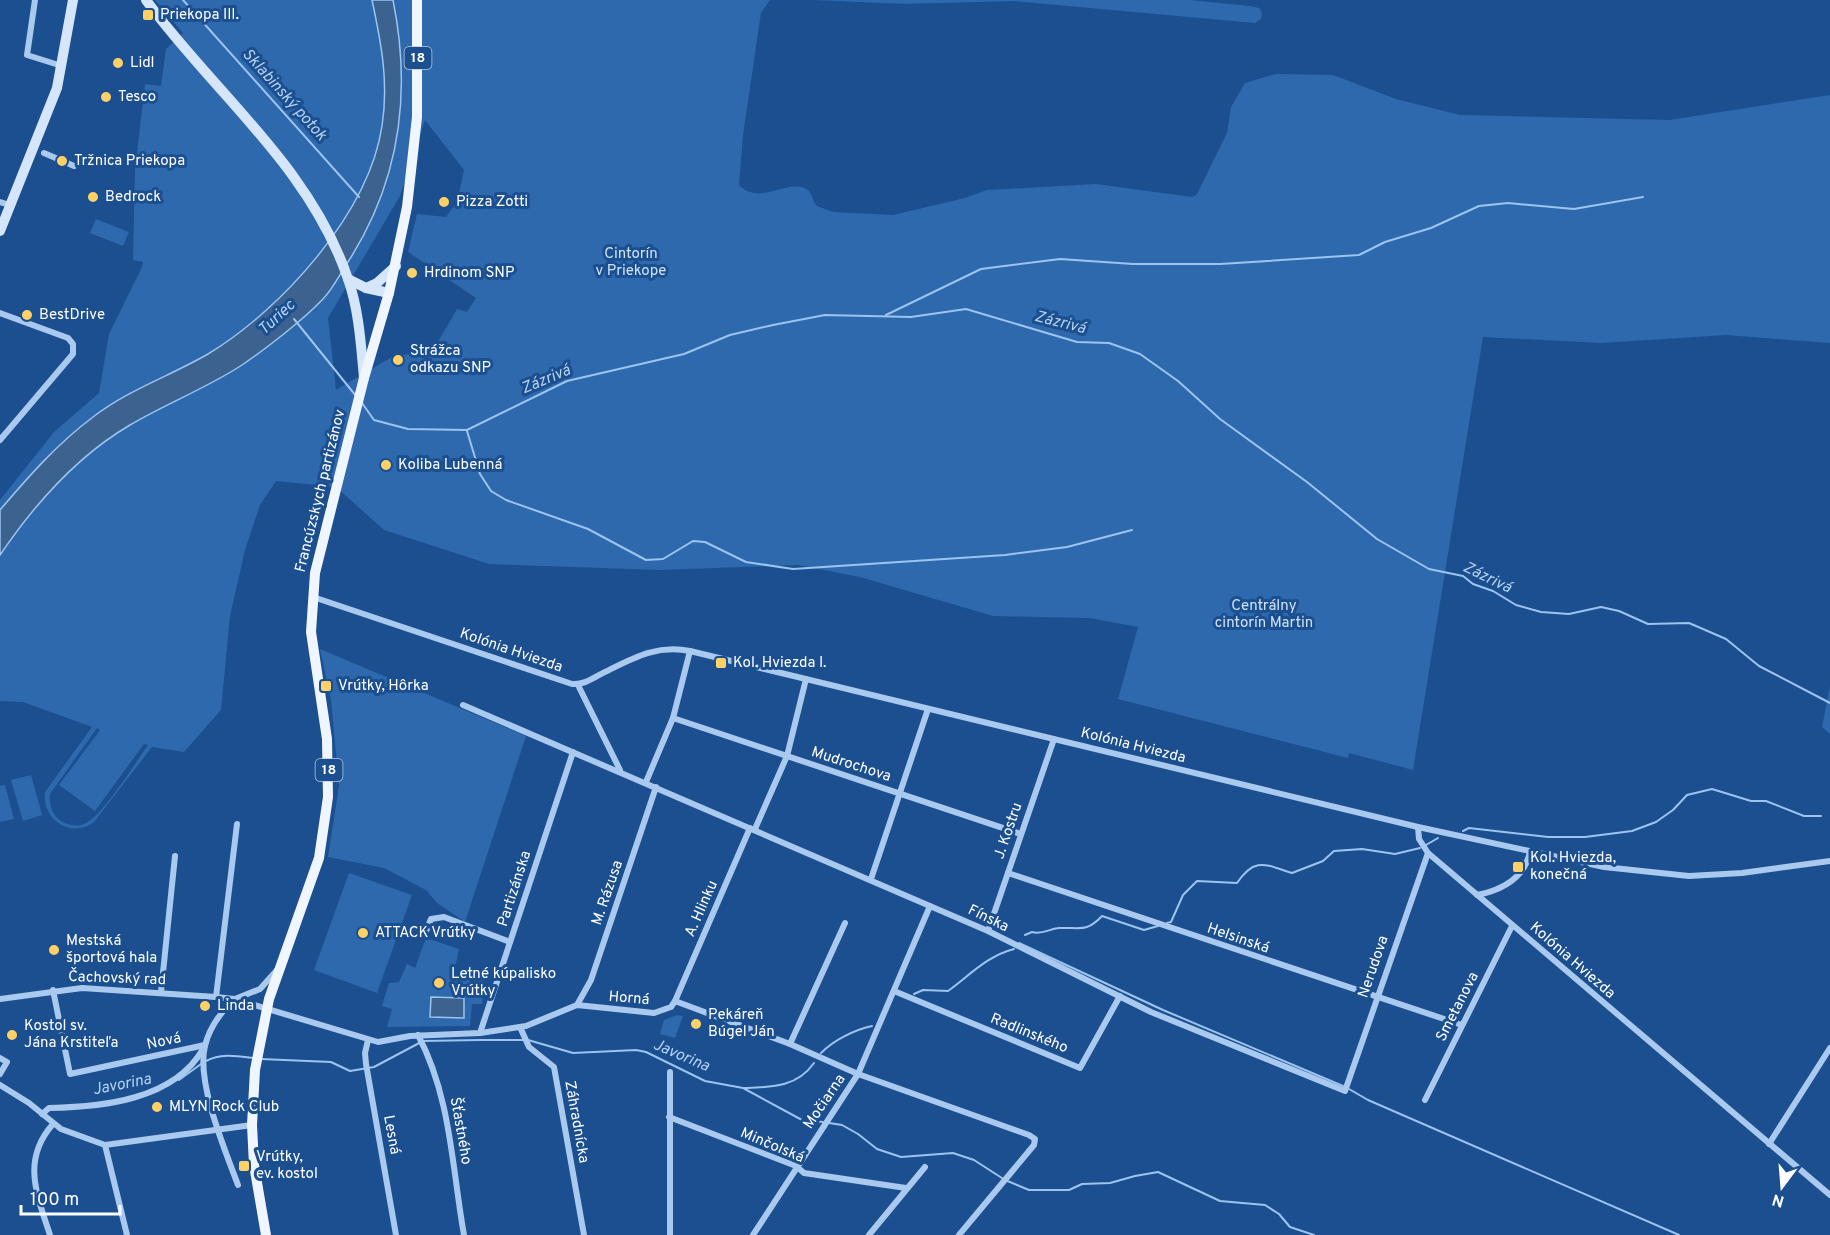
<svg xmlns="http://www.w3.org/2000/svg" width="1830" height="1235" viewBox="0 0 1830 1235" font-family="Overpass,sans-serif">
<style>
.green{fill:#2e69ad;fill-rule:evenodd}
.water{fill:#3c6290;stroke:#9cc4f0;stroke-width:1.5}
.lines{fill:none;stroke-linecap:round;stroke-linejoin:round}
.stream{stroke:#9cc4f0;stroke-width:2}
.street{stroke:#a9c9ee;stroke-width:6}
.secondary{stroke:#d6e6fa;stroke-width:10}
.primary{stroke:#f0f6ff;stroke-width:10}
.poi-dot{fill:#ffd166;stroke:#1b4f8f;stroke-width:2}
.labels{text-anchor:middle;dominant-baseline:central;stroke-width:6;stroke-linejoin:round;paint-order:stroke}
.shield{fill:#1b4f8f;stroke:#bbcadd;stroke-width:1.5}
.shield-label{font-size:14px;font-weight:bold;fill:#fff}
.poi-label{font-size:15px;fill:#fff;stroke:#1b4f8f;text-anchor:start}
.park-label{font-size:15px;fill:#cfe3fa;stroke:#1b4f8f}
.street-label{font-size:15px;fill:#fff;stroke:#1b4f8f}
.water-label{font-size:16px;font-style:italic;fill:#b5d3f5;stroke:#1b4f8f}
</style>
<rect width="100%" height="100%" fill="#1b4f8f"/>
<g class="green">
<path d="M 155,0 L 770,0 L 761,13 L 743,135 L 739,185 C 760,207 788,177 808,190 C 813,194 812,201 817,206 L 833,212 L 893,215 L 965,198 L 987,190 L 1096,184 L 1192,197 L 1197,194 L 1227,133 L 1231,107 L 1245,83 L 1275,74 L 1333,75 L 1396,99 L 1460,115 L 1669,120 L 1830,95 L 1830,343 L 1726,335 L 1602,343 L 1483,337 L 1413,770 L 1349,753 L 1348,758 L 1118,699 L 1138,627 L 1090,618 L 993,616 L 860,577 L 798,565 L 659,570 L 489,564 L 384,530 L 336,487 L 276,481 L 260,505 L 245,550 L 230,616 L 221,710 L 184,752 L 152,747 L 94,822 C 71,839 42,820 45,792 L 92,727 L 23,702 L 0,701 L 0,500 L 54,432 L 99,393 L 109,334 L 142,267 L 143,262 L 133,260 L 135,170 L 145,84 L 161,86 L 166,49 L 183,33 ZM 425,120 L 464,170 L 457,202 L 446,217 L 417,214 L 408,252 L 476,298 L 467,312 L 457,309 L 436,345 L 426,351 L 392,357 L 336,390 L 328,318 L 400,196 ZM 97,728 L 100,730 L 59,785 L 95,811 L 144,744 L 148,745 C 135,763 104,814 86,823 C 79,827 70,826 63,822 C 52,816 49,805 50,794 Z"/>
<polygon points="814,0 1189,0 1250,6 1259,8 1262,13 1261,19 1255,23 1014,1 904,4"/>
<polygon points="96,219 129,232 123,246 90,233"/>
<polygon points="320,649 526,736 465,922 437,903 426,890 384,868 328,857 339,786 331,700"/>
<polygon points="1830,686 1830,734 1822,727"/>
<polygon points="31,775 42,815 23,821 11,780"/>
<polygon points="5,785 14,819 0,822 0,786"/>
<polygon points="349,873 412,895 377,993 314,970"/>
<polygon points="426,938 459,949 454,972 485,975 482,1004 472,1004 470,1026 387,1027 392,1009 382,1006 389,983 399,982 407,964 415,968"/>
<polygon points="677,1015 683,1016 675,1038 660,1034 664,1020"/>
</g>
<g class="water">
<path d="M 372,0 L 393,0 C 412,94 400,183 346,265 C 339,276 332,290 323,299 C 303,320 267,348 242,365 C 207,388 167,403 130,425 C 77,456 34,505 0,555 L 0,510 C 29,476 57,444 93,417 C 128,390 170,376 208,354 C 281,310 369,213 382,126 C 389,82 381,42 372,0 Z"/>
<polygon points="431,997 464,998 464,1018 430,1017"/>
</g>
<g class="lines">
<g class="stream">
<polyline points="183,0 359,197"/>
<polyline points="886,315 981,269 1060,259 1133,264 1220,264 1359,255 1385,242 1431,228 1479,206 1508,203 1574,209 1643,197"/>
<polyline points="294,319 356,396"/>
<polyline points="362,403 374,420 408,429 467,430 567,381 684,354 730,335 773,325 825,315 911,317 966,309 1077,342 1109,343 1140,354 1178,381 1220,419 1307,482 1377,539 1429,569 1463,576 1473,584 1493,591 1516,605 1541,612 1569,614 1601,607 1619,611 1648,624 1689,623 1726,639 1759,666 1830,703"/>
<polyline points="467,431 480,474 491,491 506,500 588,529 646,560 663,559 693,541 705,542 746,562 793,569 1005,555 1067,547 1132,530"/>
<polyline points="1463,831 1469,828 1548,837 1585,837 1632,831 1656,822 1673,810 1687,795 1712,789 1751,801 1766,801 1804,816 1821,816"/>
<polyline points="1426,845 1438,838"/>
<path d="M 1167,923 L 1171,922 L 1183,895 L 1197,881 L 1237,883 C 1255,856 1266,865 1292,873 L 1323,861 L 1334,851 L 1362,849 L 1395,854 L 1420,848"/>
<path d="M 1025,935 L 1032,932 C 1043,935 1048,929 1059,928 C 1080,927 1086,933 1102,916 L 1144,930 L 1158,926"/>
<polyline points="1019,943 1163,1010 1343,1086"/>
<path d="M 914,994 L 923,990 L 948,991 C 970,975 987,956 1014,949"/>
<path d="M 821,1053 C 834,1040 854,1030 872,1026"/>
<polyline points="261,1059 331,1062 350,1071 374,1067 423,1041 480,1040 528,1040 573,1053 636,1050 646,1052 705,1081 743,1088 802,1120 823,1122"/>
<path d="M 206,1061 C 221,1053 237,1056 253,1058"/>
<polyline points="179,1080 201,1064"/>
<path d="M 745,1088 C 773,1087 797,1087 814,1063"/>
<polyline points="1349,1089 1368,1100 1679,1235"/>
<polyline points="829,1123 842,1125 858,1134 877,1149 901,1157 953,1153 974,1160 1005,1180 1029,1190 1069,1190 1082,1184 1110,1183 1135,1176 1158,1172 1220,1201 1265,1205 1279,1214 1290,1227 1314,1235"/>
</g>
<g class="street">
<polyline points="35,0 27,55 62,66"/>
<polyline points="44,153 74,166"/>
<polyline points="0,202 10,205"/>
<polyline points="0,313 68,338 73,344 73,354 0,440"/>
<path d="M 313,597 L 572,684 C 582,685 590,680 599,675 C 630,660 654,644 690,651 L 1418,827 L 1604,867 L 1689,876 L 1742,873 L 1830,861"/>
<polyline points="578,685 620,770"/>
<polyline points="463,705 988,931 1151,1012 1345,1091 1428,853"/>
<polyline points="673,718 1021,834"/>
<polyline points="646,782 673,718 690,651"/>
<polyline points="1418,827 1419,839 1428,853 1830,1195"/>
<polyline points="755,829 787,756 806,679"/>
<polyline points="1008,873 1462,1025"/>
<polyline points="871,879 928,709"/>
<path d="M 1477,895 C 1502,890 1524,879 1530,852"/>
<polyline points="426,931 431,919 444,917 510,942"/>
<polyline points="988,931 1054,739"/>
<polyline points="53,990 70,1074 205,1045"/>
<polyline points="894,991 1080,1068 1120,996"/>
<polyline points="161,992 175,856"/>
<polyline points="216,997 237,824"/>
<polyline points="0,999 82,988 216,997 234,999 378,1042 410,1036 480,1033 526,1026 577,1005 654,1013 671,1007 675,1001 790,1044 858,1074 1029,1135 1035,1139 1034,1145 959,1235"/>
<path d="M 234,999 C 222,1011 209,1028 205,1046 C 196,1082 225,1150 238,1185"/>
<polyline points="235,999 260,989 277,970"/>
<polyline points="675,1001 750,828"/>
<polyline points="577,1005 591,980 656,787"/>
<polyline points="520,1027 529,1047 554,1067 584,1235"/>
<polyline points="480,1033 573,752"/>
<path d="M 418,1035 C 451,1097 452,1168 464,1235"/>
<polyline points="368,1040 365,1053 366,1064 396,1235"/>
<polyline points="790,1044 845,923"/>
<polyline points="0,1058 7,1062 0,1074"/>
<polyline points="670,1072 670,1235"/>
<polyline points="0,1085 29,1103 61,1129 105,1145 252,1125"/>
<polyline points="1425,1100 1512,926"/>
<path d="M 42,1114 L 49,1108 C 102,1107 174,1100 203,1049"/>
<polyline points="669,1117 796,1166 804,1173 906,1188"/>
<polyline points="1769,1144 1830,1048"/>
<polyline points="105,1145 127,1235"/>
<path d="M 50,1235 C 37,1195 21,1160 53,1124"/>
<polyline points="753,1235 858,1074 930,906"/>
<polyline points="869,1235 925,1167"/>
</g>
<g class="secondary">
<path d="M 146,0 C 214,93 310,166 348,279 C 359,310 361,345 364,378"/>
<polyline points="0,231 57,88 73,0"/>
<polyline points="348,279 366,288 389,293"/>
<polyline points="366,288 377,283 396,266"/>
</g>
<polyline class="primary" points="266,1235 254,1165 252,1125 255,1070 269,999 319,858 328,797 327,739 311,632 315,573 364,378 389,293 407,207 417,117 417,0"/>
</g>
<g class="poi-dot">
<rect x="142" y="9" width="12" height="12" rx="3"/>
<circle cx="118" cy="63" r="6"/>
<circle cx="106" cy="97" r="6"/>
<circle cx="62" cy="161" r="6"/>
<circle cx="93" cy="197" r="6"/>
<circle cx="444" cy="202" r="6"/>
<circle cx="412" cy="273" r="6"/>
<circle cx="27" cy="315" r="6"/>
<circle cx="398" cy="360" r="6"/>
<circle cx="386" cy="465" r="6"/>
<rect x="715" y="657" width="12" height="12" rx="3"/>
<rect x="320" y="680" width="12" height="12" rx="3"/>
<rect x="1512" y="861" width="12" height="12" rx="3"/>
<circle cx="363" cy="933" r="6"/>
<circle cx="54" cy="950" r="6"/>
<circle cx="439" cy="983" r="6"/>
<circle cx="205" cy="1006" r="6"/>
<circle cx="696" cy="1024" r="6"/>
<circle cx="12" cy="1035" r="6"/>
<circle cx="157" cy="1107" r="6"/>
<rect x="238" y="1160" width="12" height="12" rx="3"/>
</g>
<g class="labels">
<g class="shield">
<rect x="404.5" y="47" width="27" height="22" rx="4.5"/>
<rect x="315.5" y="759" width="27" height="22" rx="4.5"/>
</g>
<g class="shield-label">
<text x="418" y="58">18</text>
<text x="329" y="770">18</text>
</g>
<g class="poi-label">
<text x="160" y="15">Priekopa III.</text>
<text x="130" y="63">Lidl</text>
<text x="118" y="97">Tesco</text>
<text x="74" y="161">Tržnica Priekopa</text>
<text x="105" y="197">Bedrock</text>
<text x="456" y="202">Pizza Zotti</text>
<text x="424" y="273">Hrdinom SNP</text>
<text x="39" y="315">BestDrive</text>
<text x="410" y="351">Strážca<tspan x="410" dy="17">odkazu SNP</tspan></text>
<text x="398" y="465">Koliba Lubenná</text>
<text x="733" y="663">Kol. Hviezda I.</text>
<text x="338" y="686">Vrútky, Hôrka</text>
<text x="1530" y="858">Kol. Hviezda,<tspan x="1530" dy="17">konečná</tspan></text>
<text x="375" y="933">ATTACK Vrútky</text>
<text x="66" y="941">Mestská<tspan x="66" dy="17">športová hala</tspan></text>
<text x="451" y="974">Letné kúpalisko<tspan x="451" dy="17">Vrútky</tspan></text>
<text x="217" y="1006">Linda</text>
<text x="708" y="1015">Pekáreň<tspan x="708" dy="17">Búgel Ján</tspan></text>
<text x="24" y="1026">Kostol sv.<tspan x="24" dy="17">Jána Krstiteľa</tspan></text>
<text x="169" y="1107">MLYN Rock Club</text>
<text x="256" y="1157">Vrútky,<tspan x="256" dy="17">ev. kostol</tspan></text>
</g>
<g class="park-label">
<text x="631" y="254">Cintorín<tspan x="631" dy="17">v Priekope</tspan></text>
<text x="1264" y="606">Centrálny<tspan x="1264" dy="17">cintorín Martin</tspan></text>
</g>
<g class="street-label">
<text transform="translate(321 491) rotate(-76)">Francúzskych partizánov</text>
<text transform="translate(511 651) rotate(19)">Kolónia Hviezda</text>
<text transform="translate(1133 746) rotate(14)">Kolónia Hviezda</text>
<text transform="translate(851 765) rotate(18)">Mudrochova</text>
<text transform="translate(1009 831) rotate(-71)">J. Kostru</text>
<text transform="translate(515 889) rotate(-72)">Partizánska</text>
<text transform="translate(608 893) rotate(-71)">M. Rázusa</text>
<text transform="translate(702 909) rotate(-66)">A. Hlinku</text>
<text transform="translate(988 919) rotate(26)">Fínska</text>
<text transform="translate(1238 939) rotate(19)">Helsinská</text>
<text transform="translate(1572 961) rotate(41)">Kolónia Hviezda</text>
<text transform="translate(1374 967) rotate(-71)">Nerudova</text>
<text transform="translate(117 979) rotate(2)">Čachovský rad</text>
<text transform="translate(629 999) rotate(5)">Horná</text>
<text transform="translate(1458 1007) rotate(-63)">Smetanova</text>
<text transform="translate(1029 1034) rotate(22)">Radlinského</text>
<text transform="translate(164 1042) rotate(-12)">Nová</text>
<text transform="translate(825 1102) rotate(-56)">Močiarna</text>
<text transform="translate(576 1122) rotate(80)">Záhradnícka</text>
<text transform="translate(460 1131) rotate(80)">Šťastného</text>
<text transform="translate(391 1135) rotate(80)">Lesná</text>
<text transform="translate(772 1146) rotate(23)">Minčolská</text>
</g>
<g class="water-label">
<text transform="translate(284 95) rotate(48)">Sklabinský potok</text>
<text transform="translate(277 318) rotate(-43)">Turiec</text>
<text transform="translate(1060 323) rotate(14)">Zázrivá</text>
<text transform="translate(546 380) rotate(-23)">Zázrivá</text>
<text transform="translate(1487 578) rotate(26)">Zázrivá</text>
<text transform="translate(681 1056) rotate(23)">Javorina</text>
<text transform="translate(122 1085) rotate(-11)">Javorina</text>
</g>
</g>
<g transform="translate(1782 1187) rotate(196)" stroke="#1b4f8f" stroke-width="4.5" paint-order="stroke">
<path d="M0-4.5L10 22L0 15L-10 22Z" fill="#ffffff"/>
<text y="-9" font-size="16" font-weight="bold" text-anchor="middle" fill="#ffffff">N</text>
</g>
<path d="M21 1205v9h99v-9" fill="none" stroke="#ffffff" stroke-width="3"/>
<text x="30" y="1205" font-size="18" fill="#ffffff" stroke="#1b4f8f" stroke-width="4.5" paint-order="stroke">100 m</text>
</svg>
